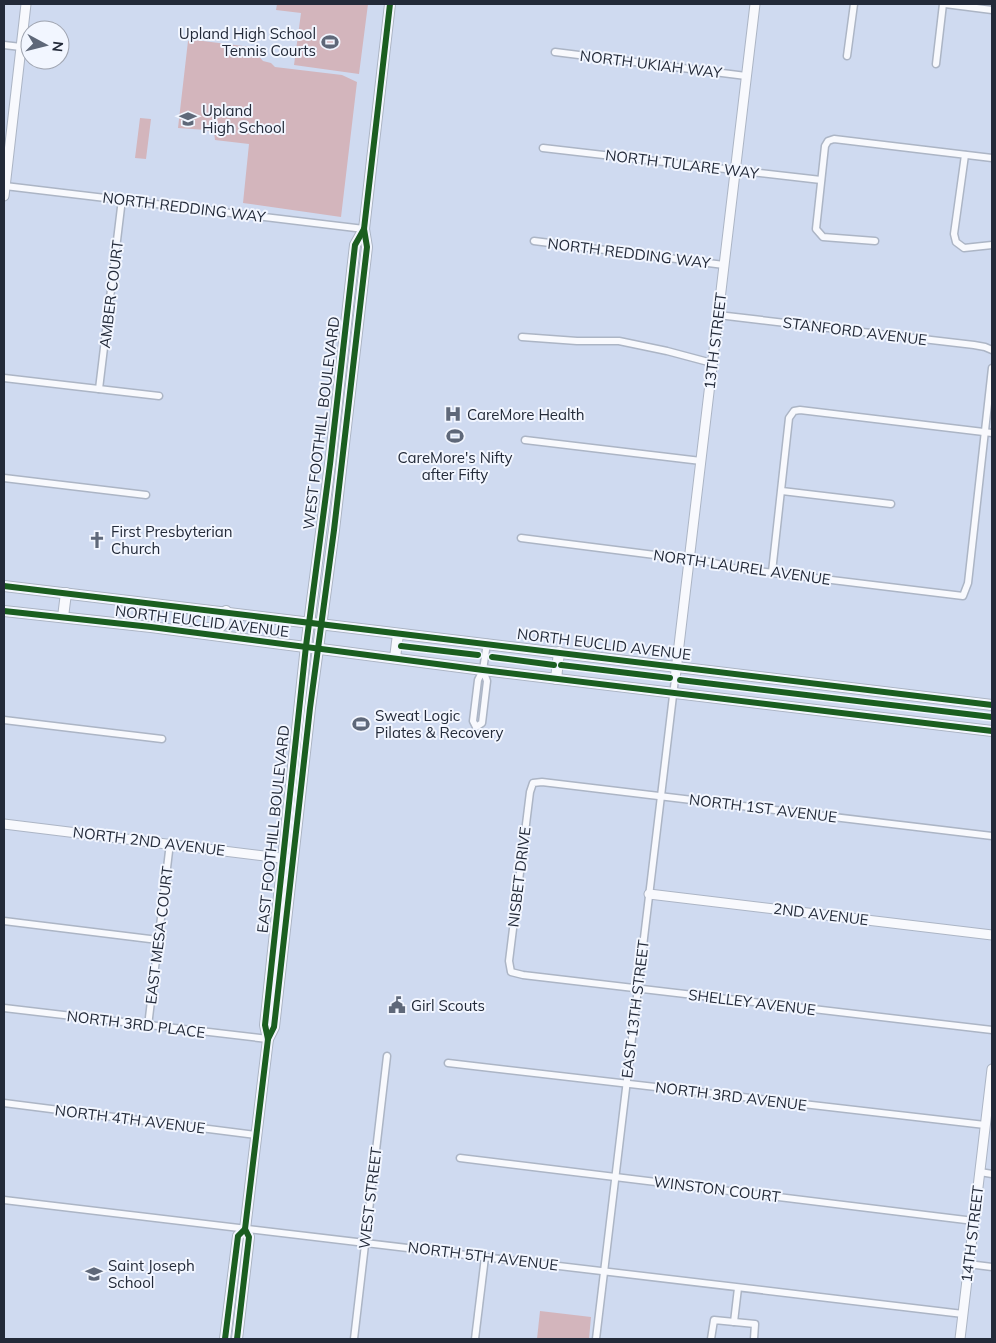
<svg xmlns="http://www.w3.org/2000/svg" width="996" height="1343" viewBox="0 0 996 1343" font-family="Mulish,sans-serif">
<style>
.green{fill:#d3b5bc}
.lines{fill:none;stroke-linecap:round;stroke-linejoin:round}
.street-casing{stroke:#acb5c5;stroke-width:9}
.secondary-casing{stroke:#acb5c5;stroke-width:11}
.primary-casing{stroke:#acb5c5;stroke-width:12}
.street{stroke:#f8f9fd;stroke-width:6}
.secondary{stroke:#f8f9fd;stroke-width:9}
.primary{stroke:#f8f9fd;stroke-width:10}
.cycleway-casing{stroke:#f2f6ff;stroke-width:9}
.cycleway{stroke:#1b5e20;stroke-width:6}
.labels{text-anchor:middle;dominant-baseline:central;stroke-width:4;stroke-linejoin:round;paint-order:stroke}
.poi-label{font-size:15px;fill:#232a39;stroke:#f2f6ff;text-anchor:start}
.street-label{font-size:15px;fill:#232a39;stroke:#f2f6ff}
</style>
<rect width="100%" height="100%" fill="#cfdaf0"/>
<g class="green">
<polygon points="277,4 368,4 359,74 294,65 301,13 276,10"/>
<polygon points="195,40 251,47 263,61 271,63 275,67 342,75 357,82 341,217 243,203 249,144 215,140 214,133 206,130 178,128 188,41"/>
<polygon points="140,118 151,119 146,159 135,158"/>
<polygon points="540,1311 591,1317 589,1339 537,1339"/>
</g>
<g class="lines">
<g class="street-casing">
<g id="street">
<polyline points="945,4 992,10"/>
<polyline points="4,45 21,47"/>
<polyline points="555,52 746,76"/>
<polyline points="847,56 854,4"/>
<polyline points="936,64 943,4"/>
<polyline points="543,148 821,180"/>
<polyline points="965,155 954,234 956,242 964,248 992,245"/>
<polyline points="5,186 364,229"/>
<polyline points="534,241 724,265"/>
<polyline points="875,241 823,237 816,229 825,146 828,141 834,139 992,158"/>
<polyline points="718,315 974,345 985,347 992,350"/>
<polyline points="522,337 577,341 619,341 667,351 712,363"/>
<polyline points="4,378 159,396"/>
<polyline points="99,389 122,199"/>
<polyline points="525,440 701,461"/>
<polyline points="4,478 146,495"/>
<polyline points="782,491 891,504"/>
<polyline points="521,538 710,562 733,568 963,596 968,583 992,368"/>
<polyline points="772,572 789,418 794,411 800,410 992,433"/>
<polyline points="483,670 487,681 482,723 476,727 473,721 478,680 483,670 487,643"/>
<polyline points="4,720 162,739"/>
<polyline points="992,836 542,782 533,783 530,792 509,961 511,972 523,975 992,1030"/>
<polyline points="4,921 158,940"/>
<polyline points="4,1008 268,1039"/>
<polyline points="148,1026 170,843"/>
<polyline points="448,1063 985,1125"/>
<polyline points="4,1103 256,1135"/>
<polyline points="460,1158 974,1221"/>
<polyline points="980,1172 992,1174"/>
<polyline points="4,1200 963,1314"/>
<polyline points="968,1264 992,1267"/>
<polyline points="734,1322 738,1288"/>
<polyline points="354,1339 387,1056"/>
<polyline points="475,1339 485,1257"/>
<polyline points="596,1339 675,679"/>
<polyline points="711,1339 714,1320 755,1324 754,1339"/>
</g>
</g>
<g class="secondary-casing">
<g id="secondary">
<polyline points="4,196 26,4"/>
<polyline points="675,679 755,4"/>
<polyline points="4,824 289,859"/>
<polyline points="649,894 992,935"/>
<polyline points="960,1339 992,1069"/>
</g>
</g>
<g class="primary-casing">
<g id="primary">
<polyline points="4,586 992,705"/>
<polyline points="4,611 151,627 483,670 992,731"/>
<polyline points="63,617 66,593"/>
<polyline points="204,628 219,628 224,623 226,611"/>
<polyline points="395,658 398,634"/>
<polyline points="556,679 559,652"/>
<polyline points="268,1039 274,1027 310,708 334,530 367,247 364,229 390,4"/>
<polyline points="225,1339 238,1236 245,1229"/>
<polyline points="237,1339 249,1237 245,1229 268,1039 265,1025 306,646 330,464 355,245 364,229"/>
</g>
</g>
<use href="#street" class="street"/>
<use href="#secondary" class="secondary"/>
<use href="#primary" class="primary"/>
<g class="cycleway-casing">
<g id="cycleway">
<polyline points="4,586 992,705"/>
<polyline points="4,611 151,627 483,670 992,731"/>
<polyline points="401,646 478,655"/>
<polyline points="492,657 554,665"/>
<polyline points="561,665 670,678"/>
<polyline points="680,680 992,717"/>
<polyline points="268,1039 274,1027 310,708 334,530 367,247 364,229 390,4"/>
<polyline points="225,1339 238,1236 245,1229"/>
<polyline points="237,1339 249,1237 245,1229 268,1039 265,1025 306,646 330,464 355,245 364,229"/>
</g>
</g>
<use href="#cycleway" class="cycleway"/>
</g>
<defs>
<g id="stadium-bare" transform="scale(1.35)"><path d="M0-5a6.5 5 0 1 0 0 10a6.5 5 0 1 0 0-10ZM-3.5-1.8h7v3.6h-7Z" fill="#5f6879" stroke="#f2f6ff" stroke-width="2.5" paint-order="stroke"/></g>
<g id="school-bare" transform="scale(1.35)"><path d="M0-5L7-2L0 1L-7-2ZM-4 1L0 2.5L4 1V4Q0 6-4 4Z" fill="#5f6879" stroke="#f2f6ff" stroke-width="2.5" paint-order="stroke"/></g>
<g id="hospital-bare" transform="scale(1.35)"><path d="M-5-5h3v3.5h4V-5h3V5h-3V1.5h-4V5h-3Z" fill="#5f6879" stroke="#f2f6ff" stroke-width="2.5" paint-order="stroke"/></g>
<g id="church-bare" transform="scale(1.35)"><path d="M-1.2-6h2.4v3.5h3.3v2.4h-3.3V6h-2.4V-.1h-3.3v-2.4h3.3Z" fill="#5f6879" stroke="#f2f6ff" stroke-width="2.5" paint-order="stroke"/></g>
<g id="civic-bare" transform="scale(1.35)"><path d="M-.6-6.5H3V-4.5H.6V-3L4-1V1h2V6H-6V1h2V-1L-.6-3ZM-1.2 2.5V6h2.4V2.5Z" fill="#5f6879" stroke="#f2f6ff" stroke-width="2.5" paint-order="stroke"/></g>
</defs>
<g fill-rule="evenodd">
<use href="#stadium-bare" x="330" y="42"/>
<use href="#school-bare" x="188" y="119"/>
<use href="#hospital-bare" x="453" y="414"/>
<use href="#stadium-bare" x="455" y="436"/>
<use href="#church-bare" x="97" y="540"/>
<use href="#stadium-bare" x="361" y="724"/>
<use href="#civic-bare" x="397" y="1005"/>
<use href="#school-bare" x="94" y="1274"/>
</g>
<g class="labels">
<g class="poi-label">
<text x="316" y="33" text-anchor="end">Upland High School<tspan x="316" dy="17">Tennis Courts</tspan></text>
<text x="202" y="110">Upland<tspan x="202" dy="17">High School</tspan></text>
<text x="467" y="414">CareMore Health</text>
<text x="455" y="457" text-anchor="middle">CareMore's Nifty<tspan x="455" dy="17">after Fifty</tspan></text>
<text x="111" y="531">First Presbyterian<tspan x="111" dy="17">Church</tspan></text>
<text x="375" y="715">Sweat Logic<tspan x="375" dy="17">Pilates &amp; Recovery</tspan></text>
<text x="411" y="1005">Girl Scouts</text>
<text x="108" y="1265">Saint Joseph<tspan x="108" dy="17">School</tspan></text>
</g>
<g class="street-label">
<text transform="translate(651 64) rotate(7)">NORTH UKIAH WAY</text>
<text transform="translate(682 164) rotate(7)">NORTH TULARE WAY</text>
<text transform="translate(184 207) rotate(7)">NORTH REDDING WAY</text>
<text transform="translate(629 253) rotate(7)">NORTH REDDING WAY</text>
<text transform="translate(111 294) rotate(-83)">AMBER COURT</text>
<text transform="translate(855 331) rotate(7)">STANFORD AVENUE</text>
<text transform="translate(715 341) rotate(-83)">13TH STREET</text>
<text transform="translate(321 423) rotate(-83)">WEST FOOTHILL BOULEVARD</text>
<text transform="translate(742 567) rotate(8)">NORTH LAUREL AVENUE</text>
<text transform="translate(202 621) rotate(7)">NORTH EUCLID AVENUE</text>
<text transform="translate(604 644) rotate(7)">NORTH EUCLID AVENUE</text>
<text transform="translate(763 808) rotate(7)">NORTH 1ST AVENUE</text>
<text transform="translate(273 829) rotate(-84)">EAST FOOTHILL BOULEVARD</text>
<text transform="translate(149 841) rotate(7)">NORTH 2ND AVENUE</text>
<text transform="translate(519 877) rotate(-83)">NISBET DRIVE</text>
<text transform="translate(821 914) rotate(7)">2ND AVENUE</text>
<text transform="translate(159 935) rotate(-83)">EAST MESA COURT</text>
<text transform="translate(752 1002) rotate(7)">SHELLEY AVENUE</text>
<text transform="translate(635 1009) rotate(-83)">EAST 13TH STREET</text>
<text transform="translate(136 1024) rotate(7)">NORTH 3RD PLACE</text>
<text transform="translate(731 1096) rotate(7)">NORTH 3RD AVENUE</text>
<text transform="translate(130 1119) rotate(7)">NORTH 4TH AVENUE</text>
<text transform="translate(717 1189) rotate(7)">WINSTON COURT</text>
<text transform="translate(370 1198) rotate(-83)">WEST STREET</text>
<text transform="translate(972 1234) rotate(-83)">14TH STREET</text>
<text transform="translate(483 1256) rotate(7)">NORTH 5TH AVENUE</text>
</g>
</g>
<rect width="996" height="1343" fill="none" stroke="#232a39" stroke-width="10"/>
<g transform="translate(45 45) rotate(97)"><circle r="24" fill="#f2f6ff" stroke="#9fa4b0"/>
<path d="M0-4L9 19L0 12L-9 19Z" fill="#5f6879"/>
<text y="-8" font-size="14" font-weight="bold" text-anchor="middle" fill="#232a39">N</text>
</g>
</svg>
